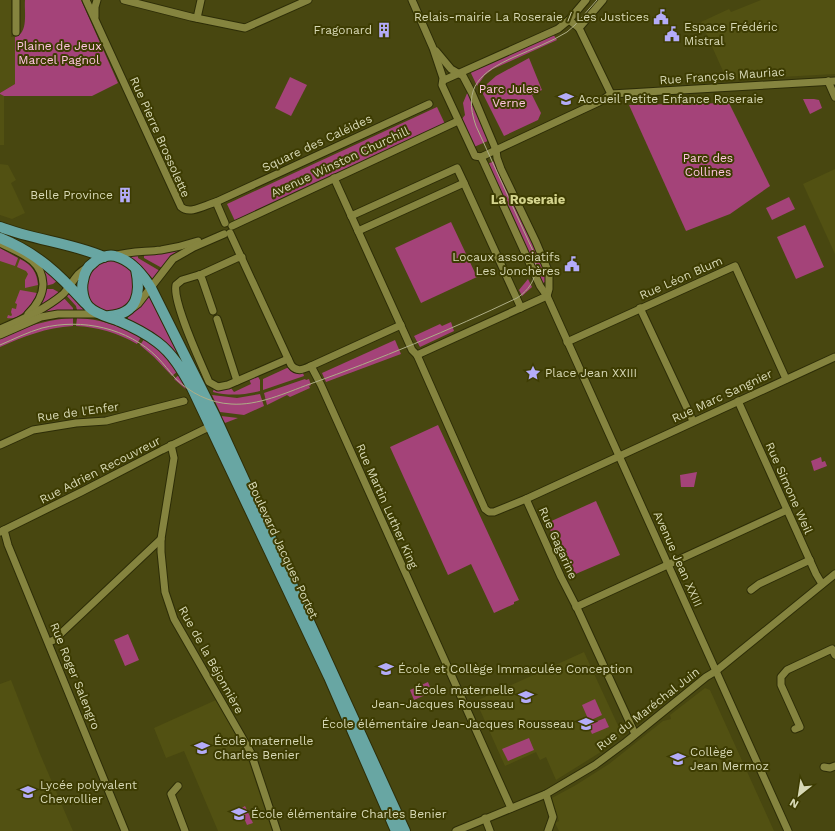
<svg xmlns="http://www.w3.org/2000/svg" width="835" height="831" viewBox="0 0 835 831" font-family="'Work Sans',sans-serif">
<style>
.built{fill:#525112}
.green{fill:#a44379}
.lines{fill:none;stroke-linecap:round;stroke-linejoin:round}
.minor-casing{stroke:#2d2d07;stroke-width:9}
.primary-casing{stroke:#2d2d07;stroke-width:12}
.minor{stroke:#85843f;stroke-width:7}
.primary{stroke:#68a6a3;stroke-width:10}
.tram{stroke:#aeae86;stroke-width:1}
.labels{text-anchor:middle;dominant-baseline:central;stroke-width:4;stroke-linejoin:round;paint-order:stroke}
.poi-label{font-size:12px;fill:#d8d9b6;stroke:#3d3c02;text-anchor:start}
.park-label{font-size:12px;fill:#ffc5e0;stroke:#3d3c02}
.street-label{font-size:12px;fill:#d8d9b6;stroke:#3d3c02}
.neighbourhood-label{font-size:13px;font-weight:bold;fill:#d5d58e;stroke:#3d3c02}
</style>
<rect width="100%" height="100%" fill="#484710"/>
<g class="built">
<polygon points="0,0 11,0 11,37 15,37 15,84 0,93"/>
<polygon points="761,0 835,0 835,74 727,80 701,22 729,9 731,12"/>
<polygon points="0,94 4,96 4,145 0,145"/>
<polygon points="0,164 8,165 16,180 11,183 25,213 12,219 0,215"/>
<polygon points="835,169 835,254 803,184"/>
<polygon points="0,249 30,265 34,271 38,285 35,299 30,306 20,314 0,324"/>
<polygon points="584,652 621,732 620,737 604,750 556,780 546,757 540,760 536,752 505,766 476,701"/>
<polygon points="11,680 40,754 73,831 0,831 0,684"/>
<polygon points="705,688 710,690 774,831 559,831 555,823 559,821 552,798 576,785 609,764 663,721 671,719 670,715"/>
<polygon points="216,700 236,734 248,759 272,831 218,831 184,751 166,758 154,728"/>
</g>
<g class="green">
<path d="M 25,0 L 81,0 L 118,83 L 92,96 L 4,96 L 0,94 L 0,93 L 15,84 L 15,37 C 29,33 24,12 25,0 Z"/>
<polygon points="553,34 557,40 493,69 485,75 477,86 470,71"/>
<polygon points="529,58 542,90 532,95 541,113 538,120 504,136 483,94 487,84 496,76"/>
<polygon points="290,77 307,85 291,116 275,108"/>
<polygon points="468,91 490,140 474,147 461,120 465,115 463,103"/>
<polygon points="803,99 814,99 819,100 822,108 810,114"/>
<polygon points="729,103 770,186 730,214 686,231 629,105"/>
<polygon points="437,107 445,124 235,221 227,204"/>
<polygon points="495,161 545,271 547,281 541,284 487,164"/>
<polygon points="789,197 795,209 772,220 766,208"/>
<polygon points="451,222 477,277 421,303 395,248"/>
<polygon points="805,225 824,267 796,279 777,237"/>
<polygon points="0,248 18,258 15,266 0,261"/>
<polygon points="180,249 181,251 162,268 144,258 144,254"/>
<polygon points="138,254 138,258 160,271 155,278 153,279 137,262 129,256"/>
<path d="M 20,259 C 32,265 37,272 38,285 L 25,288 L 25,280 L 28,274 L 26,271 L 17,267 Z"/>
<path d="M 110,260 C 118,261 131,266 134,275 C 136,280 133,294 132,300 C 128,303 124,308 119,310 C 92,319 74,285 96,265 C 99,262 106,261 110,260 Z"/>
<polygon points="41,265 58,280 53,284 45,286"/>
<polygon points="528,279 532,287 522,296 519,290"/>
<polygon points="45,289 53,289 60,293 38,308"/>
<path d="M 20,290 L 37,293 C 33,304 20,321 7,318 L 8,315 L 11,316 L 12,315 L 11,312 L 12,308 L 16,309 L 17,304 L 15,303 Z"/>
<polygon points="69,293 84,309 83,310 77,310 76,306 66,295"/>
<polygon points="149,295 150,296 182,356 184,367 128,319 128,317"/>
<polygon points="63,297 73,308 73,310 57,311 28,320"/>
<path d="M 73,318 L 73,326 C 45,328 25,336 0,347 L 0,338 L 13,333 L 13,334 L 14,332 C 34,324 52,319 73,318 Z"/>
<path d="M 77,318 C 100,319 120,326 141,337 L 137,344 C 118,333 98,327 76,326 Z"/>
<polygon points="451,322 454,331 420,347 414,336 440,324 442,326"/>
<polygon points="145,338 159,349 178,371 172,376 154,357 140,345"/>
<polygon points="395,340 401,354 326,382 322,373"/>
<polygon points="289,367 294,373 303,373 304,376 263,390 263,379"/>
<polygon points="180,374 189,392 174,379"/>
<path d="M 257,375 L 260,380 L 260,391 C 244,395 229,396 213,392 L 214,388 L 231,388 L 234,392 L 251,384 L 249,379 Z"/>
<polygon points="305,379 306,380 309,379 311,385 309,386 310,388 290,397 287,395 267,405 264,393"/>
<polygon points="260,394 264,406 244,415 220,412 212,395 237,398"/>
<polygon points="221,416 238,418 225,423"/>
<polygon points="438,425 519,600 514,602 514,604 494,613 471,564 448,575 390,447"/>
<polygon points="821,457 822,462 825,461 827,466 814,471 811,461"/>
<polygon points="697,472 694,487 681,487 680,475"/>
<polygon points="596,501 620,555 571,576 547,523"/>
<polygon points="128,634 139,660 125,666 114,640"/>
<polygon points="428,682 432,692 414,700 410,690"/>
<polygon points="595,699 602,715 589,721 582,705"/>
<polygon points="605,718 609,727 592,734 588,725"/>
<polygon points="529,738 534,750 508,761 502,749"/>
<polygon points="245,806 253,823 247,825 240,809"/>
</g>
<g class="lines">
<g class="minor-casing">
<g id="minor">
<polyline points="16,0 16,32"/>
<path d="M 86,0 L 181,207 C 190,215 205,205 216,202 L 225,223"/>
<polyline points="124,0 191,17 245,28 308,0"/>
<polyline points="412,0 433,48 443,78 442,85 475,156 481,157 484,163 540,286 547,296 788,831"/>
<polyline points="95,17 95,7 97,0"/>
<polyline points="197,18 201,0"/>
<polyline points="569,20 579,28 611,94"/>
<polyline points="579,28 603,0"/>
<polyline points="436,51 451,69 463,76 472,93 496,150 497,158 501,169 536,242 549,273 549,289 547,296"/>
<polyline points="444,80 558,29 569,20 586,0"/>
<polyline points="828,81 835,97"/>
<polyline points="481,157 601,101 611,94 835,81"/>
<polyline points="334,178 412,350 417,355 485,509 489,512 494,512 526,499 835,357"/>
<polyline points="464,183 521,308"/>
<polyline points="216,202 429,104"/>
<polyline points="351,216 457,168 464,183 358,231"/>
<polyline points="232,226 458,121"/>
<path d="M 230,233 L 291,365 C 297,373 304,369 311,366 L 321,385 L 511,808"/>
<path d="M 0,243 C 19,253 42,259 43,284 C 43,296 37,305 28,314"/>
<path d="M 114,256 C 129,251 145,252 161,250 C 174,248 186,245 198,241"/>
<path d="M 242,257 L 237,258 L 202,274 L 182,280 L 176,285 C 172,302 201,363 209,382 L 218,387 L 228,385 L 288,359"/>
<polyline points="199,275 202,279 213,311"/>
<polyline points="134,307 138,304 173,259 194,247 224,234"/>
<polyline points="640,308 693,421"/>
<polyline points="217,319 237,381"/>
<path d="M 0,329 C 22,320 44,310 62,295 C 71,287 76,272 87,268"/>
<polyline points="0,335 41,317 58,314 98,314"/>
<polyline points="567,342 735,266 786,379"/>
<polyline points="417,355 547,296"/>
<polyline points="311,366 401,325"/>
<polyline points="738,401 816,574 822,584"/>
<polyline points="0,445 33,430 76,423 106,421 184,401"/>
<polyline points="171,445 174,458 161,539 161,552 165,592 174,619 251,753 277,831"/>
<polyline points="526,499 561,577 578,610 635,734"/>
<polyline points="4,530 8,545 125,831"/>
<polyline points="0,532 81,492 162,450 209,427"/>
<polyline points="751,590 759,584 810,560"/>
<polyline points="576,607 787,510"/>
<polyline points="49,642 54,640 161,539"/>
<polyline points="795,729 800,727 781,685 781,677 787,670 832,649 835,655"/>
<polyline points="824,767 830,768 835,766"/>
<polyline points="178,786 171,794 185,831"/>
<polyline points="546,794 553,817 548,831"/>
<polyline points="485,818 490,831"/>
<polyline points="456,831 546,794 595,765 626,742 706,677 716,671 835,574"/>
</g>
</g>
<g class="primary-casing">
<g id="primary">
<path d="M 0,227 C 34,240 71,243 104,257"/>
<path d="M 0,238 C 37,253 59,274 85,303"/>
<path d="M 109,316 C 138,314 141,293 136,269"/>
<path d="M 396,831 L 329,677 L 192,388 C 182,370 173,354 157,342 C 145,333 133,327 119,321 C 109,317 97,315 89,307 C 83,301 81,289 83,281 C 84,274 87,267 93,263 C 98,258 108,254 115,256 C 131,260 143,275 151,288 L 215,416 L 405,831"/>
</g>
</g>
<use href="#minor" class="minor"/>
<use href="#primary" class="primary"/>
<path class="tram" d="M 0,345 C 14,339 28,332 42,328 C 82,318 128,328 157,357 C 164,364 169,371 175,378 C 190,393 210,403 231,404 C 258,406 285,393 310,384 C 380,359 450,330 517,298 C 534,287 540,270 533,251 L 476,126 C 462,87 481,72 514,57 C 532,49 551,42 567,32 L 575,25 L 597,0"/>
</g>
<defs>
<g id="civic-bare" transform="scale(1.2)"><path d="M-.6-6.5H3V-4.5H.6V-3L4-1V1h2V6H-6V1h2V-1L-.6-3ZM-1.2 2.5V6h2.4V2.5Z" fill="#b4acf9" stroke="#3d3c02" stroke-width="2.5" paint-order="stroke"/></g>
<g id="building-bare" transform="scale(1.2)"><path d="M-4-6H4V6H1V3H-1V6H-4ZM-2.5-4.3h1.7v1.8h-1.7ZM.8-4.3h1.7v1.8H.8ZM-2.5-1h1.7V.8h-1.7ZM.8-1h1.7V.8H.8Z" fill="#b4acf9" stroke="#3d3c02" stroke-width="2.5" paint-order="stroke"/></g>
<g id="school-bare" transform="scale(1.2)"><path d="M0-5L7-2L0 1L-7-2ZM-4 1L0 2.5L4 1V4Q0 6-4 4Z" fill="#b4acf9" stroke="#3d3c02" stroke-width="2.5" paint-order="stroke"/></g>
<g id="sight-bare" transform="scale(1.2)"><path d="M0-6L1.8-2.2L6-1.7L2.9 1.2L3.7 5.4L0 3.3L-3.7 5.4L-2.9 1.2L-6-1.7L-1.8-2.2Z" fill="#b4acf9" stroke="#3d3c02" stroke-width="2.5" paint-order="stroke"/></g>
</defs>
<g fill-rule="evenodd">
<use href="#civic-bare" x="661" y="17"/>
<use href="#building-bare" x="384" y="30"/>
<use href="#civic-bare" x="672" y="34"/>
<use href="#school-bare" x="566" y="99"/>
<use href="#building-bare" x="125" y="195"/>
<use href="#civic-bare" x="572" y="264"/>
<use href="#sight-bare" x="533" y="373"/>
<use href="#school-bare" x="386" y="669"/>
<use href="#school-bare" x="526" y="697"/>
<use href="#school-bare" x="586" y="724"/>
<use href="#school-bare" x="202" y="748"/>
<use href="#school-bare" x="678" y="759"/>
<use href="#school-bare" x="28" y="792"/>
<use href="#school-bare" x="239" y="814"/>
</g>
<g class="labels">
<g class="poi-label">
<text x="649" y="17" text-anchor="end">Relais-mairie La Roseraie / Les Justices</text>
<text x="684" y="27">Espace Frédéric<tspan x="684" dy="14">Mistral</tspan></text>
<text x="372" y="30" text-anchor="end">Fragonard</text>
<text x="578" y="99">Accueil Petite Enfance Roseraie</text>
<text x="113" y="195" text-anchor="end">Belle Province</text>
<text x="560" y="257" text-anchor="end">Locaux associatifs<tspan x="560" dy="14">Les Jonchères</tspan></text>
<text x="545" y="373">Place Jean XXIII</text>
<text x="398" y="669">École et Collège Immaculée Conception</text>
<text x="514" y="690" text-anchor="end">École maternelle<tspan x="514" dy="14">Jean-Jacques Rousseau</tspan></text>
<text x="574" y="724" text-anchor="end">École élémentaire Jean-Jacques Rousseau</text>
<text x="214" y="741">École maternelle<tspan x="214" dy="14">Charles Benier</tspan></text>
<text x="690" y="752">Collège<tspan x="690" dy="14">Jean Mermoz</tspan></text>
<text x="40" y="785">Lycée polyvalent<tspan x="40" dy="14">Chevrollier</tspan></text>
<text x="251" y="814">École élémentaire Charles Benier</text>
</g>
<g class="park-label">
<text x="59" y="46">Plaine de Jeux<tspan x="59" dy="14">Marcel Pagnol</tspan></text>
<text x="509" y="89">Parc Jules<tspan x="509" dy="14">Verne</tspan></text>
<text x="708" y="158">Parc des<tspan x="708" dy="14">Collines</tspan></text>
</g>
<g class="street-label">
<text transform="translate(722 76) rotate(-4)">Rue François Mauriac</text>
<text transform="translate(160 137) rotate(66)">Rue Pierre Brossolette</text>
<text transform="translate(317 143) rotate(-25)">Square des Caléides</text>
<text transform="translate(340 162) rotate(-25)">Avenue Winston Churchill</text>
<text transform="translate(681 278) rotate(-24)">Rue Léon Blum</text>
<text transform="translate(722 396) rotate(-25)">Rue Marc Sangnier</text>
<text transform="translate(78 412) rotate(-8)">Rue de l'Enfer</text>
<text transform="translate(100 470) rotate(-27)">Rue Adrien Recouvreur</text>
<text transform="translate(789 488) rotate(66)">Rue Simone Weil</text>
<text transform="translate(387 506) rotate(66)">Rue Martin Luther King</text>
<text transform="translate(558 543) rotate(66)">Rue Gagarine</text>
<text transform="translate(283 550) rotate(65)">Boulevard Jacques Portet</text>
<text transform="translate(678 559) rotate(66)">Avenue Jean XXIII</text>
<text transform="translate(211 660) rotate(61)">Rue de la Béjonnière</text>
<text transform="translate(75 676) rotate(68)">Rue Roger Salengro</text>
<text transform="translate(648 709) rotate(-38)">Rue du Maréchal Juin</text>
</g>
<g class="neighbourhood-label">
<text x="528" y="199">La Roseraie</text>
</g>
</g>
<g transform="translate(799 795) rotate(210)" stroke="#3d3c02" stroke-width="3" paint-order="stroke">
<path d="M0-3L7 15L0 10L-7 15Z" fill="#d8d9b6"/>
<text y="-6" font-size="11" font-weight="bold" text-anchor="middle" fill="#d8d9b6">N</text>
</g>
</svg>
